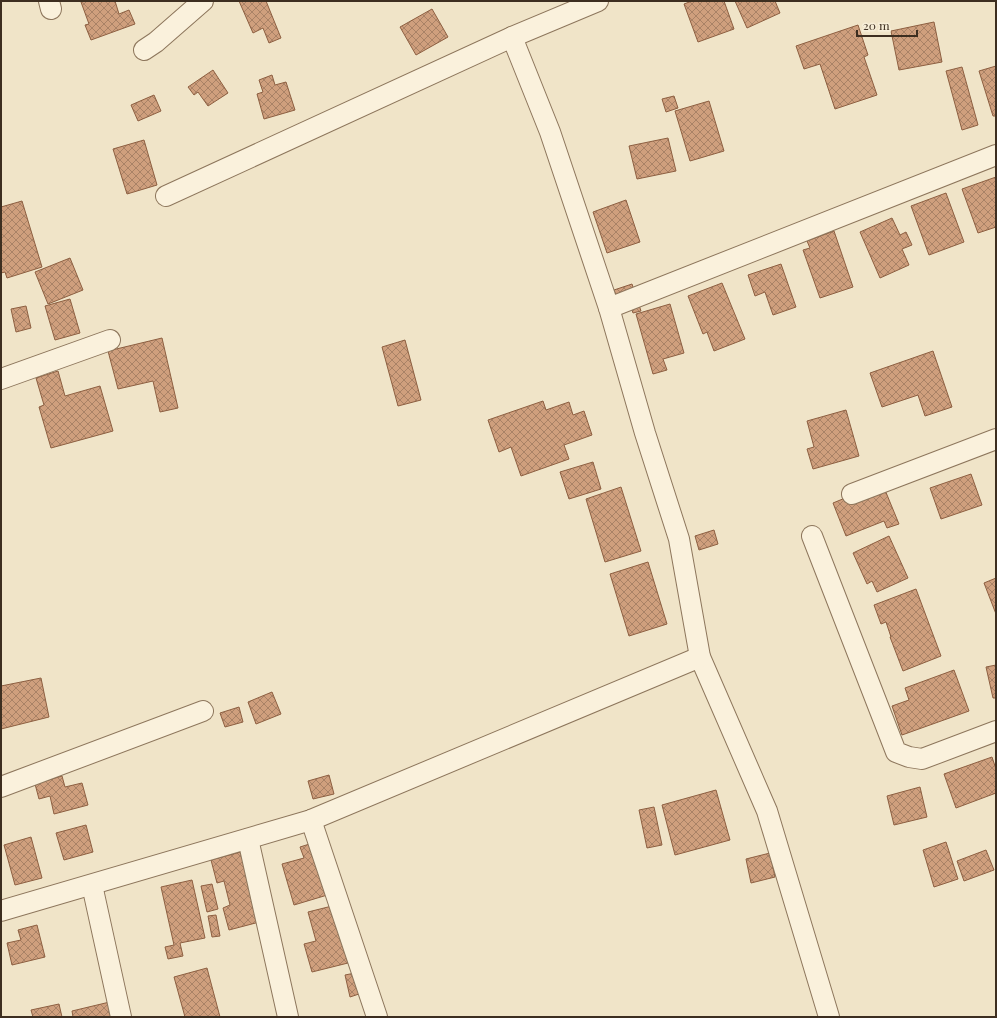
<svg xmlns="http://www.w3.org/2000/svg" width="997" height="1018" viewBox="0 0 997 1018" font-family="'Playfair Display',serif">
<style>
.building{fill:url(#building-cross-hatch);stroke:#8d5f41}
.lines{fill:none;stroke-linecap:round;stroke-linejoin:round}
.minor-casing{stroke:#8d765c;stroke-width:22}
.minor{stroke:#faf1dc;stroke-width:20}
</style>
<defs>
<pattern id="building-cross-hatch" width="8" height="8" patternUnits="userSpaceOnUse"><rect width="8" height="8" fill="#cf9f7d"/><path d="M0 0l8 8M0 8l8-8" fill="none" stroke="#a98266"/></pattern>
</defs>
<rect width="100%" height="100%" fill="#f0e4c8"/>
<g class="building">
<polygon points="84,1 115,1 119,14 129,10 135,24 91,40 85,25 89,24 81,2"/>
<polygon points="239,1 266,1 281,38 269,43 263,28 253,33"/>
<polygon points="692,1 724,1 734,29 698,42 684,4"/>
<polygon points="735,1 775,1 780,13 747,28"/>
<polygon points="432,9 448,37 416,55 400,27"/>
<polygon points="934,22 942,62 899,70 891,31"/>
<polygon points="858,25 868,55 864,57 877,95 835,109 820,64 804,69 796,46"/>
<polygon points="996,66 996,116 993,116 979,71"/>
<polygon points="962,67 978,125 962,130 946,71"/>
<polygon points="213,70 228,93 208,106 198,92 194,95 188,87"/>
<polygon points="272,75 275,85 286,82 295,110 264,119 257,94 263,92 259,80"/>
<polygon points="154,95 161,111 138,121 131,105"/>
<polygon points="674,96 678,108 666,112 662,99"/>
<polygon points="709,101 724,151 690,161 675,111"/>
<polygon points="668,138 676,171 637,179 629,146"/>
<polygon points="144,140 157,185 127,194 113,149"/>
<polygon points="996,177 996,227 978,233 962,189"/>
<polygon points="946,193 964,242 929,255 911,206"/>
<polygon points="626,200 640,242 607,253 593,212"/>
<polygon points="22,201 42,267 7,278 5,272 1,273 1,207"/>
<polygon points="892,218 900,235 906,232 912,245 902,249 909,265 880,278 860,232"/>
<polygon points="834,231 853,287 820,298 803,250 810,248 807,241"/>
<polygon points="70,258 83,290 48,304 35,272"/>
<polygon points="781,264 796,307 773,315 765,292 755,296 748,275"/>
<polygon points="722,283 745,339 714,351 707,332 703,334 688,296"/>
<polygon points="632,284 641,311 633,313 627,295 617,298 614,290"/>
<polygon points="70,299 80,333 55,340 45,306"/>
<polygon points="670,304 684,353 663,359 667,370 653,374 636,314"/>
<polygon points="26,306 31,328 16,332 11,309"/>
<polygon points="162,338 178,408 160,412 153,381 118,389 108,351"/>
<polygon points="405,340 421,400 398,406 382,347"/>
<polygon points="933,351 952,407 925,416 918,395 882,407 870,373"/>
<polygon points="58,371 65,396 100,386 113,431 51,448 39,407 44,405 36,378"/>
<polygon points="543,401 546,410 569,402 573,415 584,411 592,435 564,445 569,459 521,476 511,447 499,452 488,420"/>
<polygon points="846,410 859,456 813,469 807,449 814,447 807,421"/>
<polygon points="593,462 601,489 569,499 560,472"/>
<polygon points="971,474 982,505 941,519 930,488"/>
<polygon points="621,487 641,551 605,562 586,499"/>
<polygon points="867,489 885,490 899,524 887,528 884,521 846,536 833,503"/>
<polygon points="714,530 718,544 699,550 695,536"/>
<polygon points="889,536 908,578 877,592 872,581 867,584 853,553"/>
<polygon points="648,562 667,624 629,636 610,574"/>
<polygon points="996,578 996,614 984,583"/>
<polygon points="916,589 941,656 903,671 890,637 891,637 886,622 881,624 874,605"/>
<polygon points="996,665 996,698 993,698 986,667"/>
<polygon points="954,670 969,711 902,735 892,706 909,700 905,688"/>
<polygon points="41,678 49,717 1,729 1,686"/>
<polygon points="272,692 281,714 256,724 248,702"/>
<polygon points="239,707 243,722 225,727 220,713"/>
<polygon points="992,757 996,769 996,793 956,808 944,774"/>
<polygon points="329,775 334,794 313,799 308,781"/>
<polygon points="62,776 65,787 82,783 88,805 54,814 50,796 39,799 35,784"/>
<polygon points="920,787 927,817 894,825 887,796"/>
<polygon points="716,790 730,840 675,855 662,805"/>
<polygon points="654,807 662,845 647,848 639,810"/>
<polygon points="86,825 93,852 64,860 56,833"/>
<polygon points="31,837 42,878 15,885 4,845"/>
<polygon points="319,841 334,893 294,905 282,864 304,858 300,847"/>
<polygon points="946,842 958,879 934,887 923,850"/>
<polygon points="248,850 267,920 229,930 223,908 230,905 224,881 217,883 211,860"/>
<polygon points="986,850 994,870 964,881 957,861"/>
<polygon points="770,853 775,877 751,883 746,859"/>
<polygon points="192,880 205,938 180,943 183,956 168,959 165,947 174,945 161,887"/>
<polygon points="212,884 218,909 207,912 201,886"/>
<polygon points="340,904 344,949 348,963 312,972 304,944 316,941 308,912"/>
<polygon points="216,915 220,936 212,937 208,916"/>
<polygon points="37,925 45,957 12,965 7,943 21,940 18,930"/>
<polygon points="207,968 220,1017 185,1017 174,977"/>
<polygon points="360,972 365,992 350,997 345,975"/>
<polygon points="118,1000 122,1017 73,1017 72,1011"/>
<polygon points="59,1004 62,1017 33,1017 31,1010"/>
</g>
<g class="lines">
<g class="minor-casing">
<g id="minor">
<polyline points="49,1 51,9"/>
<polyline points="598,1 512,37 550,132 609,308 645,433 679,539 700,657 767,811 829,1017"/>
<polyline points="144,50 156,42 203,1"/>
<polyline points="166,196 512,37"/>
<polyline points="609,308 996,155"/>
<polyline points="1,379 110,340"/>
<polyline points="852,494 996,439"/>
<polyline points="812,536 896,752 909,757 922,759 996,731"/>
<polyline points="1,787 203,711"/>
<polyline points="311,820 377,1017"/>
<polyline points="248,839 288,1017"/>
<polyline points="92,885 121,1017"/>
<polyline points="1,911 311,820 700,657"/>
</g>
</g>
<use href="#minor" class="minor"/>
</g>
<rect width="997" height="1018" fill="none" stroke="#3d2e20" stroke-width="4"/>
<path d="M857 30v6h60v-6" fill="none" stroke="#3d2e20" stroke-width="2"/>
<text x="863" y="30" font-size="12" fill="#3d2e20" stroke="#f7eed8" stroke-width="3" paint-order="stroke">20 m</text>
</svg>
